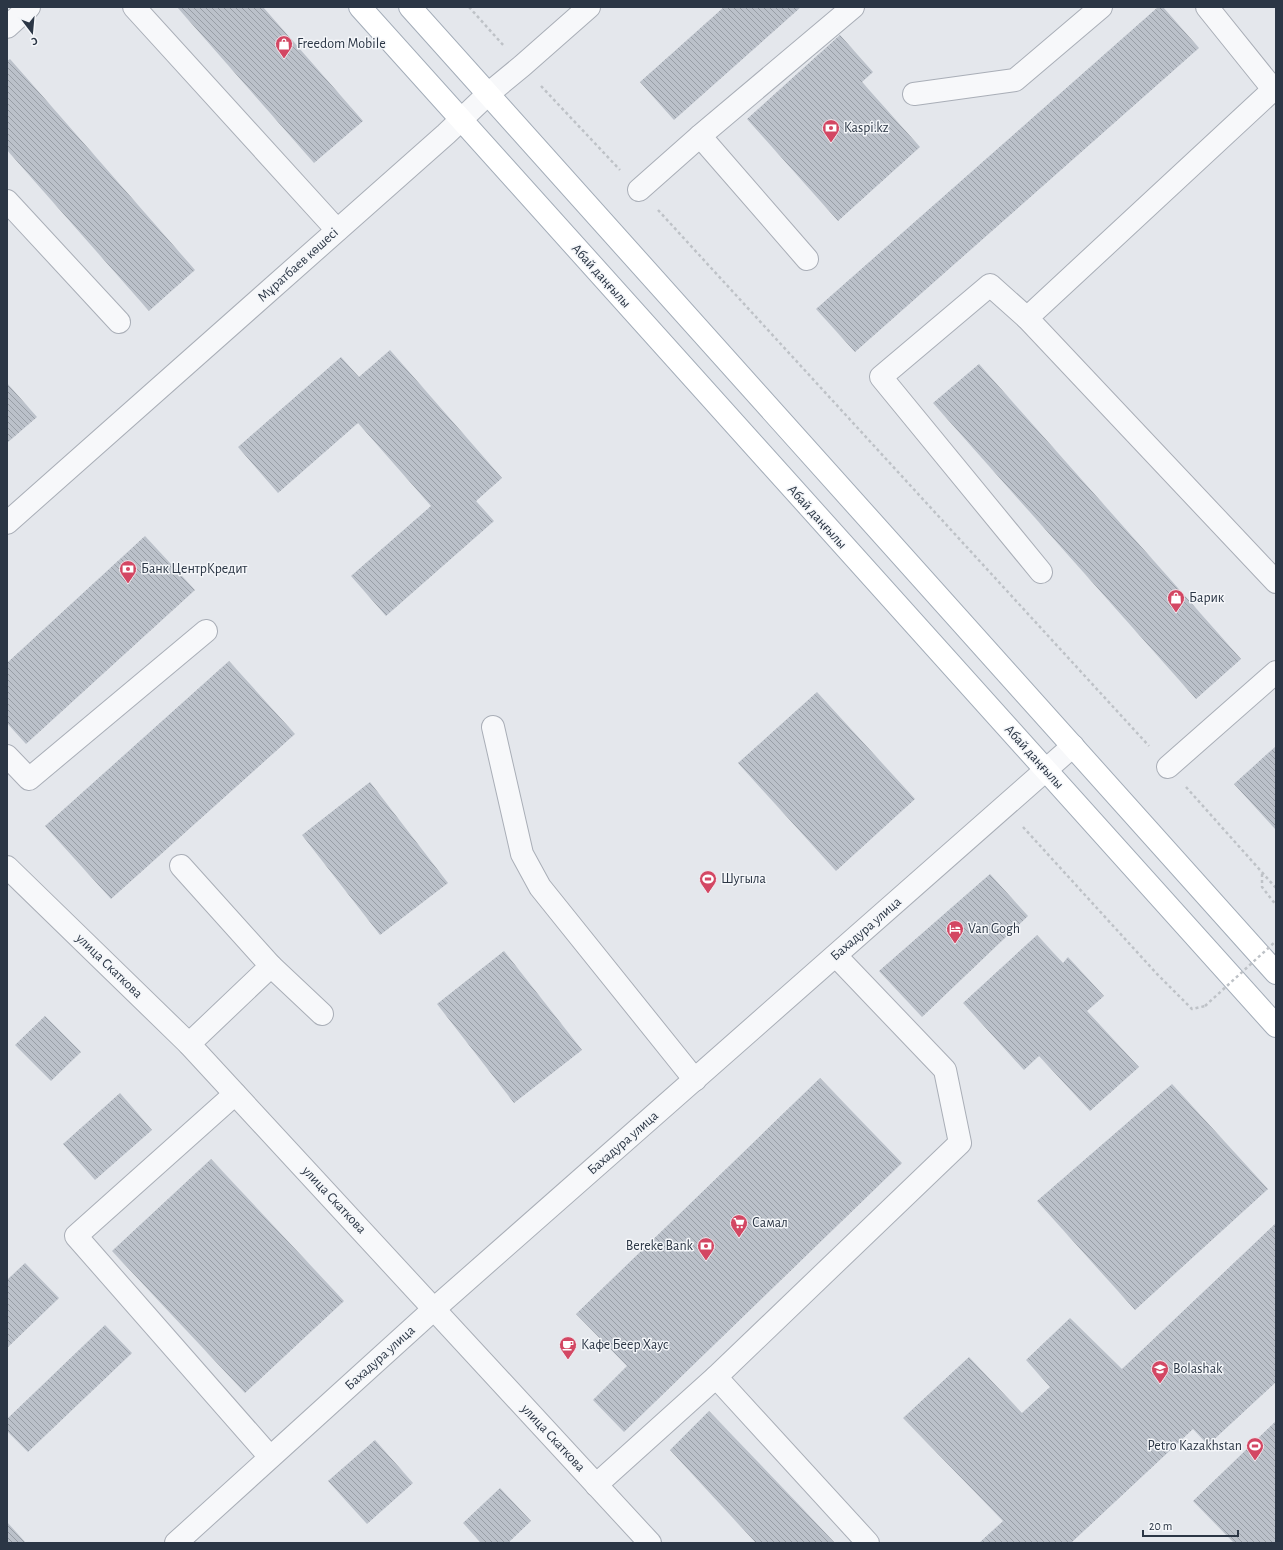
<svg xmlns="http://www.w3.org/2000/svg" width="1283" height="1550" viewBox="0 0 1283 1550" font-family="'Alegreya Sans',sans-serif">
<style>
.building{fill:url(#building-back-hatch)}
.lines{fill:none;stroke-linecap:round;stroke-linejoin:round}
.minor-casing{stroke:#a9aeb7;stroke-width:24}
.major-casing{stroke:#a3acb8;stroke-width:24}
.path{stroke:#bec2c7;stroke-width:2.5;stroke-dasharray:3 3;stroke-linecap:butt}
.minor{stroke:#f7f8fa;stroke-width:22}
.major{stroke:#fff;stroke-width:22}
.path-bridge{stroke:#bec2c7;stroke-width:2.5;stroke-dasharray:3 3;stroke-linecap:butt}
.labels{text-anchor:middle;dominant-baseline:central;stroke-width:3;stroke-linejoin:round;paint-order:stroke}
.poi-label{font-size:14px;fill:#2b3645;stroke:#f4f6f9;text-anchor:start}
.street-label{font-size:14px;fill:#2b3645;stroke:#f4f6f9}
</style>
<defs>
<pattern id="building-back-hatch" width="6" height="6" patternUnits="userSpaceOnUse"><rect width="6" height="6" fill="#bbc1ca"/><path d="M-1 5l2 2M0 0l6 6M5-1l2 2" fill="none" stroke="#989ea6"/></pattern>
</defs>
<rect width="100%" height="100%" fill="#e4e7ec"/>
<g class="building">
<polygon points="177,7 263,7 363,121 314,163"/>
<polygon points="724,7 801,7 674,120 640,82"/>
<polygon points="1158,7 1163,7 1199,48 855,352 816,309"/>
<polygon points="840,35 873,72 862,82 920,147 838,221 747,119"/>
<polygon points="10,59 195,270 149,311 7,150 7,61"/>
<polygon points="390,350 502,478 476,501 494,521 386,616 351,576 431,506 358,423 278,493 238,447 341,357 359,377"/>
<polygon points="979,364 1241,659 1196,699 933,403"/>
<polygon points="7,383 37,417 7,443"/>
<polygon points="145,536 195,590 26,744 7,723 7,663"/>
<polygon points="229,661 295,734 111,899 45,826"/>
<polygon points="817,692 915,799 836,871 738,763"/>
<polygon points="1276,746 1276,830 1234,784"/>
<polygon points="370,782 448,883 380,935 302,835"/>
<polygon points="990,874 1028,916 922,1017 879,971"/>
<polygon points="1037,935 1063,963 1068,957 1104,996 1087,1011 1139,1067 1090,1111 1039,1056 1024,1070 963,1003"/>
<polygon points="504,951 582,1050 514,1103 437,1004"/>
<polygon points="45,1016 81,1052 51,1081 15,1045"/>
<polygon points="820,1078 902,1163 624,1432 593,1400 627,1366 576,1314"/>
<polygon points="1172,1084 1268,1189 1135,1310 1037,1201"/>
<polygon points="120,1093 152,1130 95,1180 63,1144"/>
<polygon points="211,1159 344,1301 245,1393 112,1251"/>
<polygon points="1276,1223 1276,1382 1208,1445 1193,1429 1071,1543 979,1543 1003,1521 903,1418 969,1357 1022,1413 1050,1387 1026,1360 1070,1318 1122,1369"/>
<polygon points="25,1263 59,1298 7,1348 7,1280"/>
<polygon points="105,1325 132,1353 28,1452 7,1431 7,1419"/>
<polygon points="709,1411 802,1508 835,1543 756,1543 670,1450"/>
<polygon points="1276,1421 1276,1543 1234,1543 1193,1501"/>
<polygon points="375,1440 413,1483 367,1524 328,1481"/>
<polygon points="500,1488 531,1521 508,1543 481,1543 463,1523"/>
<polygon points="7,1522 26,1543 7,1543"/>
</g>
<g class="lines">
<g class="minor-casing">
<g id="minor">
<polyline points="134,7 337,230"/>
<polyline points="1207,7 1273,89"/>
<polyline points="7,27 29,7"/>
<polyline points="1276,87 1027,318 1276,582"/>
<polyline points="914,94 1015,80 1101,7"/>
<polyline points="700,136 807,259"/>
<polyline points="639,190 700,136 853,7"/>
<polyline points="7,201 119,322"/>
<polyline points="1027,318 990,285 881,377 1041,572"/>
<polyline points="7,523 446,134 488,94 522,66 589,7"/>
<polyline points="493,727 522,854 540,887 695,1080"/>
<polyline points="7,756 29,779 206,631"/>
<polyline points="1168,767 1276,672"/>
<polyline points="181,866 271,966 189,1044"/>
<polyline points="7,867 189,1044 650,1543"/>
<polyline points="271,966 322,1014"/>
<polyline points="235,1094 76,1236 270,1457"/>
<polyline points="716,1377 960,1143 945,1070 836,956"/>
<polyline points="596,1485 716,1377 868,1543"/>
<polyline points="176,1543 434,1309 1073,746"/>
</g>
</g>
<g class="major-casing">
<g id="major">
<polyline points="360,7 1276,1026"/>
<polyline points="410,7 1276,973"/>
</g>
</g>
<g class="path">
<polyline points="469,7 504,46"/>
<polyline points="541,86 620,170"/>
<polyline points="658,210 1149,746"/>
<polyline points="1186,787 1276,888"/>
<polyline points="1023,827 1157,974 1192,1009 1205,1006"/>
<polyline points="1262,874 1262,887 1276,905"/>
</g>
<use href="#minor" class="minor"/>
<use href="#major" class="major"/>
<polyline class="path-bridge" points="1205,1006 1276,941"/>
</g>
<defs>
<g id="shop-pin" transform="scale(0.9)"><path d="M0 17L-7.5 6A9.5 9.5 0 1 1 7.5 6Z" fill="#d34763" stroke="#f4f6f9"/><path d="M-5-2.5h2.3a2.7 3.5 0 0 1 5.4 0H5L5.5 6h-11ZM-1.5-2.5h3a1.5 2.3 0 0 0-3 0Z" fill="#fff"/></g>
<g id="bank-pin" transform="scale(0.9)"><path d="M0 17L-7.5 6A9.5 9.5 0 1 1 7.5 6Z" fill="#d34763" stroke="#f4f6f9"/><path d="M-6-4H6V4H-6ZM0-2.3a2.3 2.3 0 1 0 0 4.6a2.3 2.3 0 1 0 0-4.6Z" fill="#fff"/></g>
<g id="stadium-pin" transform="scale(0.9)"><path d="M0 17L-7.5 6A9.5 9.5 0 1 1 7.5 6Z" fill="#d34763" stroke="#f4f6f9"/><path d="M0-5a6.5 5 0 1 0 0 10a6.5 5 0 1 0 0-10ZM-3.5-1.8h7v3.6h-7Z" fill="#fff"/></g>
<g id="hotel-pin" transform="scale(0.9)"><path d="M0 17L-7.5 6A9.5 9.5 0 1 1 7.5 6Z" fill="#d34763" stroke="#f4f6f9"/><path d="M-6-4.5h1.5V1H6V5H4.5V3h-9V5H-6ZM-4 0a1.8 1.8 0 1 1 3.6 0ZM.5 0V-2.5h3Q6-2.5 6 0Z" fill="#fff"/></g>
<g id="supermarket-pin" transform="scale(0.9)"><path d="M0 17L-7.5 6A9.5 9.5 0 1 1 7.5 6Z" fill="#d34763" stroke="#f4f6f9"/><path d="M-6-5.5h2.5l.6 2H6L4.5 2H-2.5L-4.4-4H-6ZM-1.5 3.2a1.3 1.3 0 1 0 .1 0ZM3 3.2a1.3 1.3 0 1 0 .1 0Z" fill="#fff"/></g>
<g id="cafe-pin" transform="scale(0.9)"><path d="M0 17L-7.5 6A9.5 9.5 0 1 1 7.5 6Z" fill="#d34763" stroke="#f4f6f9"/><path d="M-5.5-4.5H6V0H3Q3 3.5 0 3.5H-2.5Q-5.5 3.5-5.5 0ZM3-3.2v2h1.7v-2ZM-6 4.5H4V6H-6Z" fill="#fff"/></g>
<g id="university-pin" transform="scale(0.9)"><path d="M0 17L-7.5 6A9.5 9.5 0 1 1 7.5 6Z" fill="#d34763" stroke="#f4f6f9"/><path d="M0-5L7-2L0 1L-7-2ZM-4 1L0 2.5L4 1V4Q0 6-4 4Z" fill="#fff"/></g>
</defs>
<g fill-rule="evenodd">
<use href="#shop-pin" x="284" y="44"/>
<use href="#bank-pin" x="831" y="128"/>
<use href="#bank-pin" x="128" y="569"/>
<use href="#shop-pin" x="1176" y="598"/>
<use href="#stadium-pin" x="708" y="879"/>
<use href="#hotel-pin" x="955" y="929"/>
<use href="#supermarket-pin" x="739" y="1223"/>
<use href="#bank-pin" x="706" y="1246"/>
<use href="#cafe-pin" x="568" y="1345"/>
<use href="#university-pin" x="1160" y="1369"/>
<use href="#stadium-pin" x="1255" y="1446"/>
</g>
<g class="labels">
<g class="poi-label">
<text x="297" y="44">Freedom Mobile</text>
<text x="844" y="128">Kaspi.kz</text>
<text x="141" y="569">Банк ЦентрКредит</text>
<text x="1189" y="598">Барик</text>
<text x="721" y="879">Шугыла</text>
<text x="968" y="929">Van Gogh</text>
<text x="752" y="1223">Самал</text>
<text x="693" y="1246" text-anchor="end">Bereke Bank</text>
<text x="581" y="1345">Кафе Беер Хаус</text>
<text x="1173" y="1369">Bolashak</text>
<text x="1242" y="1446" text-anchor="end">Petro Kazakhstan</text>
</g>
<g class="street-label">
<text transform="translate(298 265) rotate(-42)">Мұратбаев көшесі</text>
<text transform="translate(601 276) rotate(48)">Абай даңғылы</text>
<text transform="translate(817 517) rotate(48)">Абай даңғылы</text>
<text transform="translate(1034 757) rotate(48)">Абай даңғылы</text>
<text transform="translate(866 929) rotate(-41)">Бахадура улица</text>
<text transform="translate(109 966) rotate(44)">улица Скаткова</text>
<text transform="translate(623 1143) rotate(-41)">Бахадура улица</text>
<text transform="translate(334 1200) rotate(47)">улица Скаткова</text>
<text transform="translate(380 1358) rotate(-42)">Бахадура улица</text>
<text transform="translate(553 1438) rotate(47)">улица Скаткова</text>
</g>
</g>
<rect width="1283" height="1550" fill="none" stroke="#2b3645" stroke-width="16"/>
<g transform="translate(32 32) rotate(164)" stroke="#f4f6f9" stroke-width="3" paint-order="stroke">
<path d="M0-3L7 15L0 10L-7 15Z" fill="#2b3645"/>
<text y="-6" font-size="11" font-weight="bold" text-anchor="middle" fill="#2b3645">С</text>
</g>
<path d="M1143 1530v6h95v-6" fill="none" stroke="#2b3645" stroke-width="2"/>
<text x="1149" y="1530" font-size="12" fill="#2b3645" stroke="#f4f6f9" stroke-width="3" paint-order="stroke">20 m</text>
</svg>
